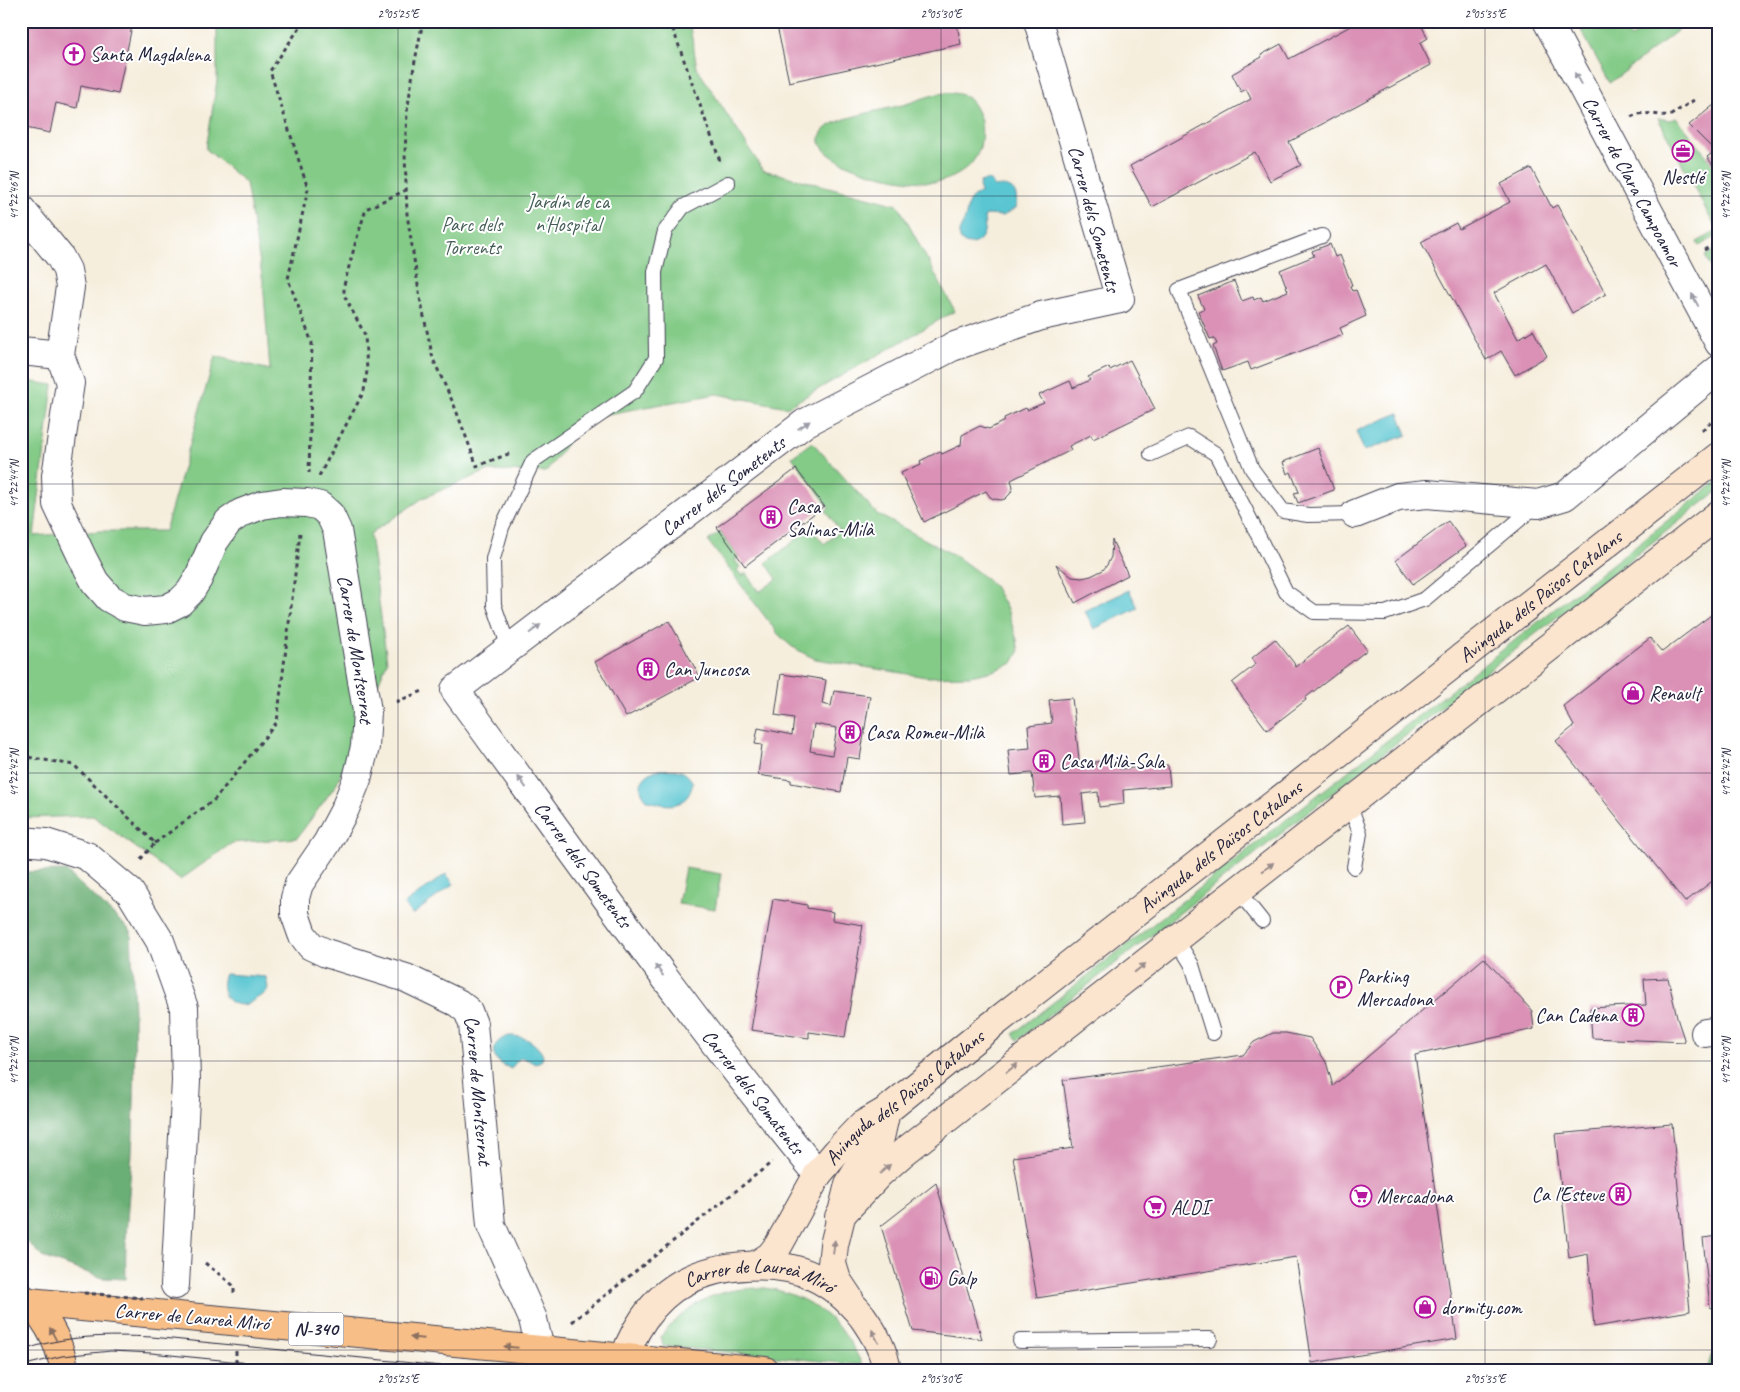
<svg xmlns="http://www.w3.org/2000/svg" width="1740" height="1392" viewBox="0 0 1740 1392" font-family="Caveat,sans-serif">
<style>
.green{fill:#83cb87;stroke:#527661}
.forest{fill:#6aaf74;stroke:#466858}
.water{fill:#5ac6d1;stroke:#3e7486}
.building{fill:#da91b5;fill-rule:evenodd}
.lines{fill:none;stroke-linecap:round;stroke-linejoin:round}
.lane-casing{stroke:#424153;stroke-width:16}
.street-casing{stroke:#424153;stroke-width:30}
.secondary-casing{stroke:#424153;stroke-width:30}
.primary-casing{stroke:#424153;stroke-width:30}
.path{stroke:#424153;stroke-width:3;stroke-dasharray:4 4;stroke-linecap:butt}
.lane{stroke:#fff;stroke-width:14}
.street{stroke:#fff;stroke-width:28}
.secondary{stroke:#fce5cf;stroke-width:28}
.primary{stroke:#f7be87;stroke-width:28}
.tram{stroke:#22223b;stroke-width:1}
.primary-bridge-casing{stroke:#424153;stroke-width:30;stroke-linecap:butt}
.path-bridge{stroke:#424153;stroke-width:3;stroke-dasharray:4 4;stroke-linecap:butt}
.primary-bridge{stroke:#f7be87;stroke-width:28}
.oneway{fill:#9c9ca7}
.oneway2{fill:#9a8d8c}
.oneway3{fill:#8c7061}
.ticks{fill:none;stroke:#22223b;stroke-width:1;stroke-opacity:0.45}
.labels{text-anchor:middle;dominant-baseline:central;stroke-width:4;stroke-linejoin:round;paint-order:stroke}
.shield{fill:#fff;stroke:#646476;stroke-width:1}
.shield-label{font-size:19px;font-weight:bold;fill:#22223b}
.poi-label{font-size:20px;fill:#22223b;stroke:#fff;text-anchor:start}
.street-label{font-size:20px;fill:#22223b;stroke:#fff}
.park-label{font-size:20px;fill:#445d56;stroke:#fff}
.neatline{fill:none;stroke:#22223b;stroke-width:2}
.ticks-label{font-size:12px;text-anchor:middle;fill:#22223b}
</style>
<rect width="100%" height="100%" fill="#fff"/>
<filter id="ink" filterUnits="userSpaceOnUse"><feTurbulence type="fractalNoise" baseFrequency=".02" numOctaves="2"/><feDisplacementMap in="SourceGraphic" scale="10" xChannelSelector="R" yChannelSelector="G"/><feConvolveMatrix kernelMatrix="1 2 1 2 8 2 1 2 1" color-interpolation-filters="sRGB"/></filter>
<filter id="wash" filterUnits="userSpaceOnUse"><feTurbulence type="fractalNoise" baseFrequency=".0096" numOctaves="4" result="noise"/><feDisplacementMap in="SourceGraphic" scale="20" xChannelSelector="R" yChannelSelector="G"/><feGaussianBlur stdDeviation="1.12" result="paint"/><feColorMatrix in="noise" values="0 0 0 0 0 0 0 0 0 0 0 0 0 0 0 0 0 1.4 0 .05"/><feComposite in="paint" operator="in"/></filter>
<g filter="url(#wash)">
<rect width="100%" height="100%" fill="#f6eedd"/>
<g class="green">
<polygon points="217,21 689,21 697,68 763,170 898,205 955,311 787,407 717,394 586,418 546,472 487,471 423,498 370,534 387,662 336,785 297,838 232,843 180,880 93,816 21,818 21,380 53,385 34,536 100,531 165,531 215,356 270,370 263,281 246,183 206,149 217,81"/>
<polygon points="1576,21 1616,21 1631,38 1653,21 1677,21 1682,27 1610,83"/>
<path d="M 946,93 C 964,93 970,96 978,113 C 983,123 982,136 980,147 C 975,165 960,176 942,181 C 918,187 827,169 820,142 C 819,137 822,131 826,128 C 842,116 885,110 906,104 C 919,100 932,94 946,93 Z"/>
<polygon points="1658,118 1669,120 1677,118 1719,172 1719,235 1699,246 1697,242 1717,231"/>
<polygon points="1719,248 1719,281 1705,256"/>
<polygon points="812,442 877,514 956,556 979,573 994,586 1007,609 1017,640 1019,652 1013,663 993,671 970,676 926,677 816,659 807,655 791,646 778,634 708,541 720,532 739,557 735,560 740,567 737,570 742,576 746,573 759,592 777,579 766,563 811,528 824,544 840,531 826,511 829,507 792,457"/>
<polygon points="1719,480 1719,490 1018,1040 1013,1034"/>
<polygon points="685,868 721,874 715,909 678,904"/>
<path d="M 765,1288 C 810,1294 845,1324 862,1365 L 663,1346 L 661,1336 C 693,1300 716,1288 765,1288 Z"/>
<polygon points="21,1340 26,1346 35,1371 21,1371"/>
<polygon points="1712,1353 1719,1354 1719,1371 1707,1371"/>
</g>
<path class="forest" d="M 66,871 L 131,931 C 134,999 136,1066 133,1134 C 131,1183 124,1230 126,1279 L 103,1278 L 42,1257 L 21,1235 L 21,872 Z"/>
<g class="water">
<path d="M 987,180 L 992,182 L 994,187 C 1010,184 1019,189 1016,208 L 1003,216 L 986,215 L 984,218 C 990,248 960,250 959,234 C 959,229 963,224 965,219 C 970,202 964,203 981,192 L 979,186 L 980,182 Z"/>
<polygon points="1399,413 1407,435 1364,451 1356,431"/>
<polygon points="1129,590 1138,608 1094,629 1085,611"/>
<path d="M 656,770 C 672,770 684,766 693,783 C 687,810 667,807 647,800 C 635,787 642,776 656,770 Z"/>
<polygon points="446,874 454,884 412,915 404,904"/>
<path d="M 225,974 L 266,977 L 268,988 C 265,995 262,995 257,998 C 253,1000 251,1003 247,1004 C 226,1009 218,989 225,974 Z"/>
<path d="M 509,1036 C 524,1036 535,1041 543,1055 L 542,1060 L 535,1064 C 522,1056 520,1055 511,1069 C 506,1066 500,1064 497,1060 C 488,1049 498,1039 509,1036 Z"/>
</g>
<g id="blocks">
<g class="building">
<polygon points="21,21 133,21 118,94 81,86 77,108 56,103 50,133 21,127"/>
<polygon points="776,21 956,21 961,44 789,82"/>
<polygon points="1171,21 1189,21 1175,29"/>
<polygon points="1360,21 1419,21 1428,38 1420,43 1431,65 1289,142 1301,165 1270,181 1255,152 1152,207 1130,166 1251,99 1246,89 1241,92 1232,74 1262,57 1261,55 1281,44 1289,59"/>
<polygon points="1719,101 1719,173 1707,157 1715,151 1689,125"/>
<polygon points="1531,168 1552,208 1557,205 1606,294 1572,313 1546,264 1494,293 1518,339 1533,330 1547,356 1515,375 1501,351 1486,360 1421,242 1456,223 1459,229 1510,202 1501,184"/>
<polygon points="1330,244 1335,257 1340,255 1352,285 1350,286 1352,291 1356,290 1366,316 1340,328 1343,335 1251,370 1248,362 1222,371 1213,346 1217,344 1214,338 1210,339 1198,311 1204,309 1198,296 1234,281 1242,301 1253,297 1254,300 1261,297 1263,301 1288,291 1280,270 1314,256 1312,251"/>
<polygon points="1130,360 1155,409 1093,439 1091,435 1069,446 1071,450 1011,480 1013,488 1010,494 1005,499 1001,500 994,499 990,497 986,491 924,522 901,473 921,464 920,461 940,451 942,454 961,445 962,435 980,426 989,429 1005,421 1004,418 1026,408 1027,410 1044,403 1039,395 1070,381 1073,388 1090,380 1088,377 1109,367 1110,370"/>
<polygon points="1318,448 1334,490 1298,503 1294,493 1299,492 1291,472 1287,474 1283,462"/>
<polygon points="796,469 824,506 745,566 717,527"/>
<polygon points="1448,521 1466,546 1413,584 1396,560"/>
<polygon points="1112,540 1128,575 1075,603 1056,564 1072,577 1082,578 1091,576 1103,570 1107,565 1111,557"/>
<polygon points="1719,609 1719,876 1685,902 1556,741 1574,726 1563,706 1650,638 1662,652"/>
<polygon points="669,621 700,677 626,717 595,662"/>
<polygon points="1349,626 1367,650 1305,698 1306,700 1267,730 1232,683 1256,664 1252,658 1275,639 1294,663 1295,667"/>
<path d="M 781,674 L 796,676 L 796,675 L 826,680 L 822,704 L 831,706 L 834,691 L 870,696 L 860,759 L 847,757 L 841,792 L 791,783 L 791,780 L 758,775 L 762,745 L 755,744 L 758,728 L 792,735 L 794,718 L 775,715 ZM 814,724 L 837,728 L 832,755 L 810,751 Z"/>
<polygon points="1072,698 1080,767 1095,767 1095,762 1119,760 1120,769 1168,765 1170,786 1123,790 1124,804 1099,807 1098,792 1082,794 1085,822 1062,824 1060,796 1035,798 1032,773 1011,775 1008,750 1030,748 1028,726 1052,723 1049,700"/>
<polygon points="773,899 807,905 807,908 833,912 832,920 863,925 845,1037 809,1032 809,1038 751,1030"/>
<polygon points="1484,958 1532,1011 1534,1029 1415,1055 1457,1339 1312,1363 1296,1257 1037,1298 1013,1157 1073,1148 1063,1080 1243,1055 1254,1042 1273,1033 1286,1033 1310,1038 1326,1062 1333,1086"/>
<polygon points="1668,978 1678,1021 1685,1042 1592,1038 1590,1008 1646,1005 1644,979"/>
<polygon points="1672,1124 1690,1311 1594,1327 1588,1254 1569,1258 1555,1134"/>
<polygon points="936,1183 982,1339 913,1331 881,1226"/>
<polygon points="1719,1236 1719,1306 1710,1308 1703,1238"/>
</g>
</g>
</g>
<g filter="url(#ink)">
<use href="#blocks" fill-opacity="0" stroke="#424153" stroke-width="1"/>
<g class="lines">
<g class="lane-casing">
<g id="lane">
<polyline points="1322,236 1179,290 1252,469 1283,511 1308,515 1355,514"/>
<polyline points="1151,454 1189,437 1216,454 1246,511 1286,592 1314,612 1385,613 1425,599 1538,504"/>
<polyline points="509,648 494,605 493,559 502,527 533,461 635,391 656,358 655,272 665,231 683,207 728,183"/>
<polyline points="1349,803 1360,833 1354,867"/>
<polyline points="1238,891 1262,921"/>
<polyline points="1176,939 1192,965 1213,1033"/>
<polyline points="1020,1341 1210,1339"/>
</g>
</g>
<g class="street-casing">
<g id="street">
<path id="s1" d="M 1547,21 L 1719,343"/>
<path id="s2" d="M 21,209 L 60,257 L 67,270 L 70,287 L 60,355 L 70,383 L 56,476 L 57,504 L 83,559 L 95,582 L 109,598 L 125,607 L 145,611 L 166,609 L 180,602 L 190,592 L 198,579 L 214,542 L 228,522 L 241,513 L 262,505 L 282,502 L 307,503 L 320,506 L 330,515 L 337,530 L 367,711 L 365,747 L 357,779 L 345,809 L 327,843 L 299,884 L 295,898 L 295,914 L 302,934 L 311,946 L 326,953 L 406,978 L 458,1003 L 468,1011 L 473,1024 L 491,1225 L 533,1319 L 540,1350"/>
<polyline points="21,351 60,355"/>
<polyline points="1355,514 1398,497 1427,494 1538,504 1565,496 1719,369"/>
<polyline points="21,841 46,843 87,856 130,892 160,941 184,1008 186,1081 175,1285"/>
<polyline points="1705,1033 1719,1031"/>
<path id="s3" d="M 818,1174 C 690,1018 574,853 455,690 L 805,423 L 952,347 L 1041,316 L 1120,299 L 1038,21"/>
</g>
</g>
<g class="secondary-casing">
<g id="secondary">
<polyline points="839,1217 879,1174 904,1152 1719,514"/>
<path id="s4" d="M 756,1265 L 770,1256 L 778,1246 L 818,1174 L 841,1147 L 862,1125 L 886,1111 L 987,1029 L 1719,456"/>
<polyline points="849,1298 837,1280 832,1264 834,1245 849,1184 868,1154 880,1138 886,1111"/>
<path id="s5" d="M 621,1371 C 629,1335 652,1298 686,1281 C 719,1264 778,1259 812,1276 C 832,1285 848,1299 862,1316 C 874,1333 884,1350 887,1371"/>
</g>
</g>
<g class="primary-casing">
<g id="primary">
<path d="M 21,1297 C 46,1314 59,1341 65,1371"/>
<polyline points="29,1302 167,1315"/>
<polyline points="466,1343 765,1371"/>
</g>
</g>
<g class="path">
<polyline points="304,21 270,71 308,189 288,279 312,343 309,473"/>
<polyline points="423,21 414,66 407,112 405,153 407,214 420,298 433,359 454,405 477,466 511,453"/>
<polyline points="670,21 720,161"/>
<path d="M 1631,117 C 1645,109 1657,117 1671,115 L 1694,100"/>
<polyline points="1704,250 1719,242"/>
<polyline points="1702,430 1719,416"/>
<polyline points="319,476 364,391 367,371 365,335 344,295 344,285 356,241 366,209 406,190"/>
<polyline points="396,702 425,690"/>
<polyline points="21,756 74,765 155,843 139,861"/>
<polyline points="155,843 215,799 277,722 300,533"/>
<polyline points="205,1263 234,1286 234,1293"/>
<polyline points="572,1322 772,1162"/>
<polyline points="236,1351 236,1371"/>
</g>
<use href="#lane" class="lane"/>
<use href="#street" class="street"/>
<use href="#secondary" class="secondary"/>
<use href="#primary" class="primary"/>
<g class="tram">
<path d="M 21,1351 C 64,1335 108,1335 152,1337 L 492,1371"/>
<polyline points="21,1366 62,1356 111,1351 151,1353 330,1371"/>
</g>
<g class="primary-bridge-casing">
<polyline id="primary-bridge" points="167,1315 466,1343"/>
</g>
<polyline class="path-bridge" points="84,1293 143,1298"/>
<use href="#primary-bridge" class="primary-bridge"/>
</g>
<defs><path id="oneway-solid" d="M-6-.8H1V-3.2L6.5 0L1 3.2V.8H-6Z" transform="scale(1.25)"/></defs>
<g class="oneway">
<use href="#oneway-solid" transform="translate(1578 79) rotate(-118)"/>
<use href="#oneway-solid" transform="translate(1695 300) rotate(-118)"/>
<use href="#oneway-solid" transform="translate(804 425) rotate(-33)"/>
<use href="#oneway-solid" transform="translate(535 629) rotate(-37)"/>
<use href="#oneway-solid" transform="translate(522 782) rotate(-126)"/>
<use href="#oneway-solid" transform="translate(659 970) rotate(-126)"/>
</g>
<g class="oneway2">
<use href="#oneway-solid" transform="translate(1268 867) rotate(-38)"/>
<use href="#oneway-solid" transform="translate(1140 968) rotate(-38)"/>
<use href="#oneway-solid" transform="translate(1012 1068) rotate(-38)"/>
<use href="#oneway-solid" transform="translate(885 1169) rotate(-41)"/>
<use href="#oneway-solid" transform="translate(834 1247) rotate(-83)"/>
<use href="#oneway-solid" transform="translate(875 1336) rotate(-117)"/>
</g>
<g class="oneway3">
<use href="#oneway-solid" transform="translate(53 1334) rotate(-118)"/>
<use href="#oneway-solid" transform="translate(417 1338) rotate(-175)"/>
<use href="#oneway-solid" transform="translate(511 1347) rotate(-175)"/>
</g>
</g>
<path class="ticks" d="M 398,21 L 398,1371M 941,21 L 941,1371M 1485,21 L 1485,1371M 21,196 L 1719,196M 21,484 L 1719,484M 21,773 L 1719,773M 21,1061 L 1719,1061M 21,1350 L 1719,1350"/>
<defs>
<g id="church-ring" transform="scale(1.125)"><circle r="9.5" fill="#fff" stroke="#b5179e" stroke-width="1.5"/><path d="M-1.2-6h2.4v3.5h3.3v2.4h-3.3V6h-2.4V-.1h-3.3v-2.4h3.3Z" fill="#b5179e"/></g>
<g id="office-ring" transform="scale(1.125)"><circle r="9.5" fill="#fff" stroke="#b5179e" stroke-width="1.5"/><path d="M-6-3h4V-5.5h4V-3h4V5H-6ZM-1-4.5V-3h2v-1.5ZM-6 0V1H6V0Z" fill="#b5179e"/></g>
<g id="building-ring" transform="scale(1.125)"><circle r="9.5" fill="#fff" stroke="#b5179e" stroke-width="1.5"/><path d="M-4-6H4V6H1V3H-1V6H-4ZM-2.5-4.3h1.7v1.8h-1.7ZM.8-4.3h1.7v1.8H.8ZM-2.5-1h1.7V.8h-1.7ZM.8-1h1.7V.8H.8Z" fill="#b5179e"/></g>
<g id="shop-ring" transform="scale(1.125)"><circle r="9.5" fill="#fff" stroke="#b5179e" stroke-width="1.5"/><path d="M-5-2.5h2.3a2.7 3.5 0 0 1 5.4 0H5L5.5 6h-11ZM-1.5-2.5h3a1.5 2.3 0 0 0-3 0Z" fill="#b5179e"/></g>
<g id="parking-ring" transform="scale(1.125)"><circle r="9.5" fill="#fff" stroke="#b5179e" stroke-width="1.5"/><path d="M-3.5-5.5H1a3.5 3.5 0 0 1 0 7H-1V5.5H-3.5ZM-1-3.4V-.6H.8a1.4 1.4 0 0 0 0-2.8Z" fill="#b5179e"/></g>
<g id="supermarket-ring" transform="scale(1.125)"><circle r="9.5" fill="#fff" stroke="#b5179e" stroke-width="1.5"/><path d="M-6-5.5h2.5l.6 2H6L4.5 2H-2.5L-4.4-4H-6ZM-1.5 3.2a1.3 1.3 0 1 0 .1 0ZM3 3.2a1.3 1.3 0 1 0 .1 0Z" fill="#b5179e"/></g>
<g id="fuel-ring" transform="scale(1.125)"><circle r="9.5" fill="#fff" stroke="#b5179e" stroke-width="1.5"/><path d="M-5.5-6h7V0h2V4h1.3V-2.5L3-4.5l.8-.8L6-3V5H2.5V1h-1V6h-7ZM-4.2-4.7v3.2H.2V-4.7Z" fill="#b5179e"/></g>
</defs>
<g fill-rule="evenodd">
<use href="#church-ring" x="74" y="54"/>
<use href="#office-ring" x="1683" y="151"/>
<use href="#building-ring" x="771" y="517"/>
<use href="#building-ring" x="648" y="669"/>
<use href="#shop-ring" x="1633" y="693"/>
<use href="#building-ring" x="850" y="732"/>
<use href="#building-ring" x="1044" y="761"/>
<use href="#parking-ring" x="1341" y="987"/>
<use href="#building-ring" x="1633" y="1015"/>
<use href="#building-ring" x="1620" y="1194"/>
<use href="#supermarket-ring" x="1361" y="1196"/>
<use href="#supermarket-ring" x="1155" y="1207"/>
<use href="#fuel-ring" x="931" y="1278"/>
<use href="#shop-ring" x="1425" y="1307"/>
</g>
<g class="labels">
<rect class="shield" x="288.5" y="1312.5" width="55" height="33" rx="4"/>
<g class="shield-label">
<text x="316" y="1329">N-340</text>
</g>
<g class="poi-label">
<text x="90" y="54">Santa Magdalena</text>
<text x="1683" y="177" text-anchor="middle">Nestlé</text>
<text x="787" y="506">Casa<tspan x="787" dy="23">Salinas-Milà</tspan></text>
<text x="664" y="669">Can Juncosa</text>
<text x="1649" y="693">Renault</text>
<text x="866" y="732">Casa Romeu-Milà</text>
<text x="1060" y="761">Casa Milà-Sala</text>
<text x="1357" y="976">Parking<tspan x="1357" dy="23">Mercadona</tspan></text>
<text x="1617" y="1015" text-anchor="end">Can Cadena</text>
<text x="1604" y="1194" text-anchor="end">Ca l'Esteve</text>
<text x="1377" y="1196">Mercadona</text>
<text x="1171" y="1207">ALDI</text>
<text x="947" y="1278">Galp</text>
<text x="1441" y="1307">dormity.com</text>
</g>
<g class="street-label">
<text stroke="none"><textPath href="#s1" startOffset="182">Carrer de Clara Campoamor</textPath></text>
<text transform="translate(1094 219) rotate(75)">Carrer dels Sometents</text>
<text stroke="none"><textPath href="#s3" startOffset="942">Carrer dels Sometents</textPath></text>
<text stroke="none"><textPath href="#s4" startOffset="1038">Avinguda dels Països Catalans</textPath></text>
<text stroke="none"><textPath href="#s2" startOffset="840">Carrer de Montserrat</textPath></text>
<text stroke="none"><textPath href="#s4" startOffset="632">Avinguda dels Països Catalans</textPath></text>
<text transform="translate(583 865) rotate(54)">Carrer dels Sometents</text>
<text stroke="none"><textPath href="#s2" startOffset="1410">Carrer de Montserrat</textPath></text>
<text transform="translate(753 1092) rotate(52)">Carrer dels Somatents</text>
<text stroke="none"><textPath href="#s4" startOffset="228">Avinguda dels Països Catalans</textPath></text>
<text stroke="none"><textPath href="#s5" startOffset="191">Carrer de Laureà Miró</textPath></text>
<text transform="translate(192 1317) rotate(5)">Carrer de Laureà Miró</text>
</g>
<g class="park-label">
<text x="568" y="201">Jardín de ca<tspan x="568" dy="23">n'Hospital</tspan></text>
<text x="472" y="224">Parc dels<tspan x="472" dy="23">Torrents</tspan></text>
</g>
</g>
<rect width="1740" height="1392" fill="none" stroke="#fff" stroke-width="55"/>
<rect x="28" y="28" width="1684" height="1336" class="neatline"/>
<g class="ticks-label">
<text x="398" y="18">2°05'25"E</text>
<text x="941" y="18">2°05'30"E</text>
<text x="1485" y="18">2°05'35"E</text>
<text transform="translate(14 196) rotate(-90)" y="4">41°22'46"N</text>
<text transform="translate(1726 196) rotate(-90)" y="4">41°22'46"N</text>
<text transform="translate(14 484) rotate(-90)" y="4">41°22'44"N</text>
<text transform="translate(1726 484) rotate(-90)" y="4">41°22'44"N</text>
<text transform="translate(14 773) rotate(-90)" y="4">41°22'42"N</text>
<text transform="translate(1726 773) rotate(-90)" y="4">41°22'42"N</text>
<text transform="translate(14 1061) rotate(-90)" y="4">41°22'40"N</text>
<text transform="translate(1726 1061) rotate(-90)" y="4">41°22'40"N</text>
<text x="398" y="1383">2°05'25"E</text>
<text x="941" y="1383">2°05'30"E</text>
<text x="1485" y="1383">2°05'35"E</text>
</g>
</svg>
